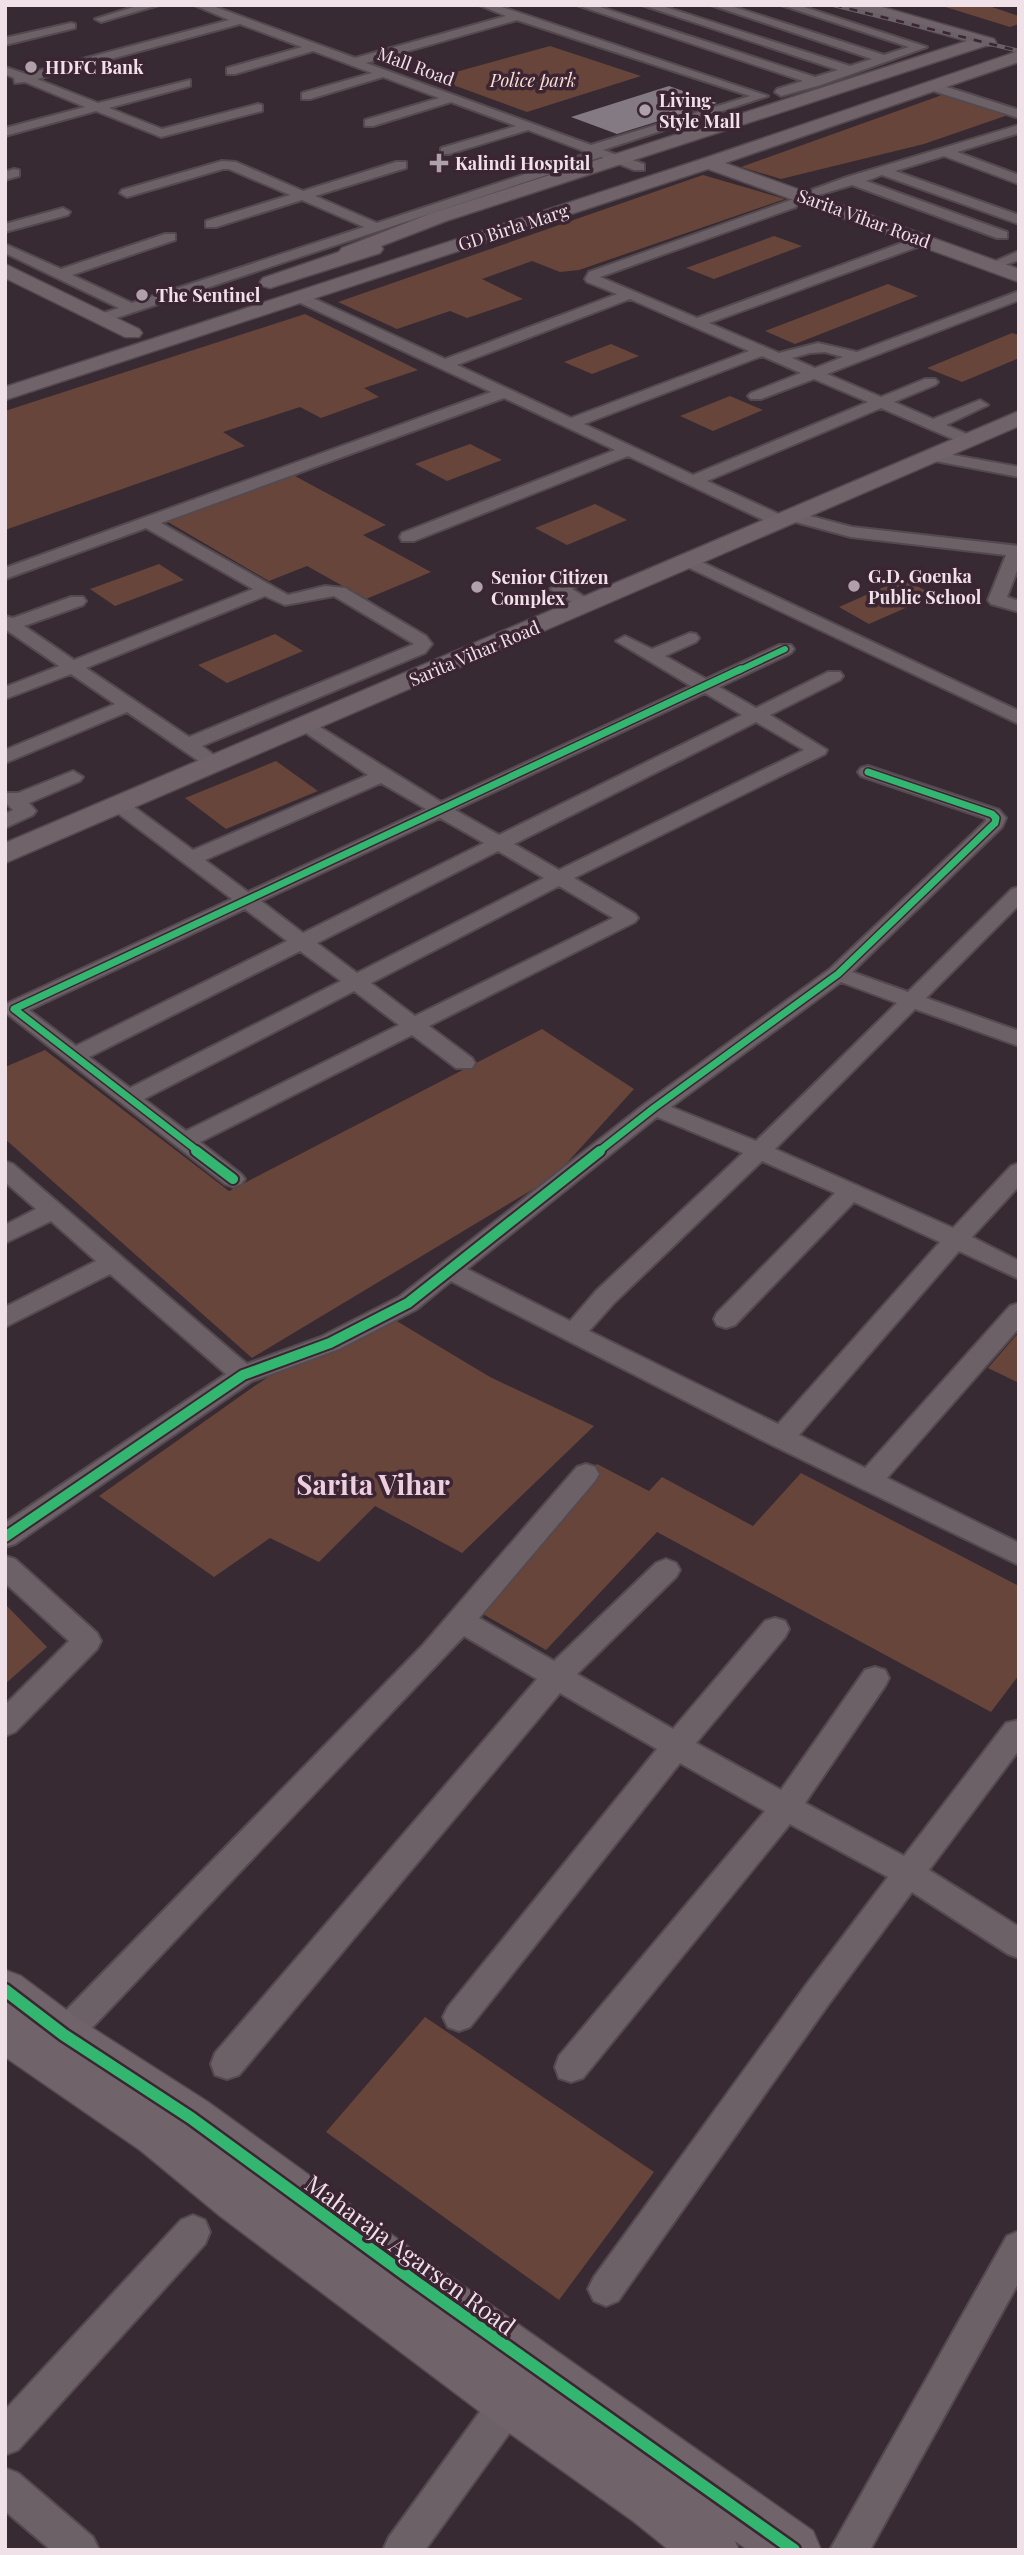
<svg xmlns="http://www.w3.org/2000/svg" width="1024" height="2555" viewBox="0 0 1024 2555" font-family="'Playfair Display',serif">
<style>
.green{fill:#67453b}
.building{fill:#837a83}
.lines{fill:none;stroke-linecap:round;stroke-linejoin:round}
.street-casing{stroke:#54494f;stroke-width:4}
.secondary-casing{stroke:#54494f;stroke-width:3}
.street{fill:#6b6167;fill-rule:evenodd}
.secondary{fill:#706369;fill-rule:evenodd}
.rail-casing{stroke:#6a6067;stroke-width:4.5}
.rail{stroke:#3c2533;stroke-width:2.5;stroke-dasharray:8;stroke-linecap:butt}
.cycleway-far3-casing{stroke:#3c2533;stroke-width:9}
.cycleway-far2-casing{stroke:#3c2533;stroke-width:10}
.cycleway-far1-casing{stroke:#3c2533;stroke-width:14}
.cycleway-casing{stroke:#3c2533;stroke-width:17}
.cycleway-far3{stroke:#33b770;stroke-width:6}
.cycleway-far2{stroke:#33b770;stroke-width:7}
.cycleway-far1{stroke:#33b770;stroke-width:10}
.cycleway{stroke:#33b770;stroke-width:12}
.poi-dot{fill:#afa1a9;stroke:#3c2533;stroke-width:2.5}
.labels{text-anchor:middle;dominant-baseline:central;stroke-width:7;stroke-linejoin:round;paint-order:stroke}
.far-street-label{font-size:18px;fill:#f0e1e9;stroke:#3c2533}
.far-poi-label{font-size:18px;font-weight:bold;fill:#f0e1e9;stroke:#3c2533;text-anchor:start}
.far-park-label{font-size:18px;font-style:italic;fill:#faddd3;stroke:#3c2533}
.near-street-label{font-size:24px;fill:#f0e1e9;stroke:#3c2533}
.district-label{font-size:28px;font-weight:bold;fill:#edcfe0;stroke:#3c2533}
</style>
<rect width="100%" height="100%" fill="#372a32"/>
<g class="green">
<polygon points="939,5 986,5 1019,16 1019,24 1010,27"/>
<polygon points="550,46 641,76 527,112 434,78"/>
<polygon points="942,95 1008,115 924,144 781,179 741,167"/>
<polygon points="703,175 785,199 579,270 560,272 532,261 482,279 523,299 467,318 450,311 397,329 338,302"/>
<polygon points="774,236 802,246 714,279 686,268"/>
<polygon points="888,284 918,296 795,344 765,331"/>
<polygon points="305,314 418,370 364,388 379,397 321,418 300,407 223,432 245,446 5,530 5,411"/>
<polygon points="1012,333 1019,335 1019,358 962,382 927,368"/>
<polygon points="611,344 639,356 592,374 564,362"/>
<polygon points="730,396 763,410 713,431 680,416"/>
<polygon points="470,444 502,460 447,481 415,464"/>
<polygon points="293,475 386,525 363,535 431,572 366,599 307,566 269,581 168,522"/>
<polygon points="595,504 627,520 567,545 535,528"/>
<polygon points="159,564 184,580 115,606 90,589"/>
<polygon points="902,579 935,595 869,624 839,607"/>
<polygon points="275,634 303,651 227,683 198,665"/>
<polygon points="276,761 318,791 226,829 185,798"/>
<polygon points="542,1029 634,1089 555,1176 252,1358 5,1139 5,1067 45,1050 229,1191"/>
<polygon points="375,1308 490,1377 594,1426 462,1553 375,1506 319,1562 270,1538 214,1577 99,1496 256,1385"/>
<polygon points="1019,1332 1019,1383 988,1368"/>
<polygon points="597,1464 649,1491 662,1477 753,1526 801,1473 1019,1586 1019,1675 991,1712 657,1532 546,1650 462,1602"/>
<polygon points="5,1604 47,1647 5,1684"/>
<polygon points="425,2017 654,2172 559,2300 326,2132"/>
</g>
<polygon class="building" points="669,86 717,103 617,134 571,117"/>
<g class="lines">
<g class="street-casing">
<g id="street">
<polygon points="140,5 159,5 101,22 95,19"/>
<path d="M 194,5 L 210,5 L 355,58 L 506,16 L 479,5 L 496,5 L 768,96 L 603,150 L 644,164 L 644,170 L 634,170 L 601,157 L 107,321 L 97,321 L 95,318 L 97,315 L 119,308 L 5,253 L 5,244 L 61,269 L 165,234 L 175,234 L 175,240 L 72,275 L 132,303 L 364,227 L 302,200 L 216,227 L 206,227 L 206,221 L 290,195 L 229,169 L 223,169 L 127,197 L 120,193 L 122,190 L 222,161 L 236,162 L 303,191 L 396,162 L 406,162 L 406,168 L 315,196 L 377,223 L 589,153 L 528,130 L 449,154 L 441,154 L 441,148 L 516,126 L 451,102 L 373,126 L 365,126 L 365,120 L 439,98 L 383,77 L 310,99 L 302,99 L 302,93 L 372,73 L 313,51 L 235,74 L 227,74 L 227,68 L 302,47 L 240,24 L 37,79 L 98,103 L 190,80 L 190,86 L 109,108 L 162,129 L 258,104 L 262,105 L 262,111 L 161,137 L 96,111 L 5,136 L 5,128 L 85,107 L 25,82 L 15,83 L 14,78 L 5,74 L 5,67 L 26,74 L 229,20 ZM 517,20 L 750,96 L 591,145 L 366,63 Z"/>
<polygon points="577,5 594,5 815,77 838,70 642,5 659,5 850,66 872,59 711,5 728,5 884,55 909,47 781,5 798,5 927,47 821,85 781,96 775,92 777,89 803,81"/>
<polygon points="71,23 75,24 75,28 5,45 5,38"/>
<polygon points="931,82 1019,110 1019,118 927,89 927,83"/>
<polygon points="1019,125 1019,133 957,152 1019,175 1019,184 944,156 895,171 1019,215 1019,224 882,175 866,181 1007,232 1007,238 997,238 852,185 802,200 795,196 847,177"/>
<polygon points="14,169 19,170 19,176 5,180 5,172"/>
<path d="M 791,200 L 796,201 L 796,207 L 600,277 L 697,318 L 918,237 L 928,237 L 928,243 L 709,323 L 779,353 L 818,343 L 857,352 L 1019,291 L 1019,300 L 827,374 L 881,397 L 925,379 L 935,379 L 938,382 L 935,385 L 894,402 L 933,419 L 975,402 L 980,400 L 988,405 L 946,425 L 974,437 L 976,440 L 974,443 L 962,443 L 881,408 L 707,481 L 783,516 L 791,511 L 852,527 L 1019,546 L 1019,566 L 1007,597 L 1019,601 L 1019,612 L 991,604 L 988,600 L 1006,555 L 851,537 L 788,520 L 786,525 L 774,525 L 628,456 L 414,541 L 402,541 L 400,537 L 402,533 L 615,450 L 504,398 L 161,523 L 288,595 L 325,586 L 345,588 L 426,636 L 432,644 L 425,653 L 202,746 L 226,764 L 223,768 L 209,768 L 127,712 L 5,763 L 5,750 L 115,704 L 71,674 L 5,699 L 5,687 L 59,666 L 5,629 L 5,616 L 13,618 L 71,597 L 83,597 L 86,601 L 83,605 L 24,626 L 74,660 L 253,589 L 146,528 L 5,579 L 5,568 L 491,392 L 294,300 L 294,294 L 304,294 L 445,359 L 617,294 L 587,282 L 585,279 L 589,272 ZM 630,299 L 749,351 L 571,418 L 457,365 ZM 825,352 L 843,357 L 815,368 L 792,358 L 810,353 ZM 762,356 L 801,373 L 751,393 L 748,396 L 751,399 L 761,399 L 814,379 L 868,402 L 693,475 L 584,424 ZM 265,596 L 285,605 L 334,596 L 414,644 L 189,737 L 86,668 Z"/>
<polygon points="63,208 70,212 68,215 5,232 5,224"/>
<polygon points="1019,251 1019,260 991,270 984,266"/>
<polygon points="931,451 1019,467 1019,477 925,459 923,456"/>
<polygon points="689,556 1019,711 1019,724 683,565 681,561 683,557"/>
<polygon points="581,573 590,578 572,589 596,604 593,608 581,608 550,589"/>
<path d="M 690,633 L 696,634 L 699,638 L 696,642 L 665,656 L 706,679 L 779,645 L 791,645 L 794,649 L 791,653 L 719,687 L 756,708 L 828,672 L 840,672 L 843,676 L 840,680 L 770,715 L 827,750 L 825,754 L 574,878 L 635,914 L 638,918 L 635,922 L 429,1026 L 472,1058 L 475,1063 L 472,1068 L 456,1068 L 412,1035 L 200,1142 L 241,1174 L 245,1179 L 241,1184 L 233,1187 L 225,1184 L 5,1012 L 6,1004 L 232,899 L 112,809 L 109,805 L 112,801 L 126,801 L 193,850 L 368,775 L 300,729 L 298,725 L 300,721 L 307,719 L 441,802 L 691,686 L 616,641 L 625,636 L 652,649 ZM 705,693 L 742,715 L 499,835 L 455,810 ZM 756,722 L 804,750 L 559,870 L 514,844 ZM 381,783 L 426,809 L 248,892 L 205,860 ZM 440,818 L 484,843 L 303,933 L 261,901 ZM 498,851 L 544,878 L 357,973 L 317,943 ZM 559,886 L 613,918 L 415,1016 L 371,983 ZM 245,909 L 287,941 L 76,1046 L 29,1010 ZM 300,951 L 341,981 L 130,1088 L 89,1057 ZM 354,991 L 399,1025 L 186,1131 L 144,1099 Z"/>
<path d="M 868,766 L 999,810 L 1006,818 L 1002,827 L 852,972 L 908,992 L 1012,889 L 1019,887 L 1019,905 L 926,998 L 1019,1031 L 1019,1046 L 915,1009 L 775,1149 L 953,1228 L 1011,1166 L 1019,1163 L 1019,1186 L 972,1237 L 1019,1261 L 1019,1279 L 959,1251 L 799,1435 L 865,1468 L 1010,1306 L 1019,1303 L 1019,1328 L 887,1478 L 1019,1543 L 1019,1565 L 772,1445 L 451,1281 L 417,1309 L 339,1349 L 252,1381 L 15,1544 L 5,1547 L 5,1523 L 226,1374 L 110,1274 L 5,1327 L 5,1307 L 96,1261 L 51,1221 L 5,1243 L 5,1225 L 36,1209 L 5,1182 L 5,1161 L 13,1164 L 247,1364 L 321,1337 L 399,1297 L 646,1103 L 830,969 L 986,821 L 985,818 L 861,776 L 858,772 L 861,768 ZM 841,982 L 897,1003 L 756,1141 L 671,1107 ZM 657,1117 L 743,1153 L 596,1291 L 570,1321 L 467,1269 ZM 762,1161 L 835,1193 L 717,1313 L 714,1319 L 717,1325 L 726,1328 L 735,1325 L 854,1202 L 940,1242 L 778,1424 L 589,1331 L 614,1303 Z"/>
<polygon points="73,771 83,777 80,781 29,803 36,811 33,815 5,828 5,814 13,810 5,802 5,793 18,793"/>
<polygon points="586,1464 595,1467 599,1474 595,1481 479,1618 554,1661 656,1563 666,1559 676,1563 680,1570 676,1577 577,1674 673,1729 765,1621 775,1618 785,1621 789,1629 785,1637 696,1743 781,1790 865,1670 875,1667 885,1670 889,1678 885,1686 805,1803 904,1856 1006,1723 1019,1720 1019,1750 929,1870 1019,1927 1019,1958 1008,1954 912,1892 828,2005 618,2301 606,2306 594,2301 588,2289 594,2277 806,1985 888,1877 790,1824 583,2078 571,2082 559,2078 555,2067 559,2056 765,1811 680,1763 470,2027 459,2031 448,2027 443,2017 448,2007 657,1749 560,1693 239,2075 227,2079 215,2075 211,2064 215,2053 537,1679 464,1636 69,2052 57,2057 45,2052 41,2042 45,2032 422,1646 577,1467"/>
<polygon points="5,1556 15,1559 97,1633 101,1641 97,1649 15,1732 5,1736 5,1705 69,1641 5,1583"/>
<polygon points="193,2215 205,2220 210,2232 205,2244 18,2450 5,2455 5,2410 181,2220"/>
<polygon points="1019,2231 1019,2282 870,2550 830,2550 1007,2236"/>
<polygon points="513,2379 526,2384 531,2397 526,2410 425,2550 383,2550 389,2537 500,2384"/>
<polygon points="5,2468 18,2473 93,2537 99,2550 51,2550 5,2511"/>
</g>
</g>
<g class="secondary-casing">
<g id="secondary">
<polygon points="849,5 875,5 994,39 996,42 994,45 985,46 446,221 381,246 383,249 380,253 270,288 263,286 260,282 263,278 339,252 342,248 432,213 967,41 851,8"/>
<polygon points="1019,51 1019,62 725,163 1019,269 1019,282 708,169 5,400 5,387 702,159"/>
<polygon points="5,264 139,329 142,333 139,337 125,337 5,278"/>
<polygon points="1019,411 1019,426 5,863 5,843"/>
<polygon points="5,1970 21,1976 80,2020 208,2102 435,2266 813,2531 821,2550 748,2550 735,2541 739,2550 669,2550 633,2521 491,2420 220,2216 140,2150 5,2057"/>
</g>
</g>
<use href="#street" class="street"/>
<use href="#secondary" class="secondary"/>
<g class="rail-casing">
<polyline id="rail" points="834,5 1019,51"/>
</g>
<use href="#rail" class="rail"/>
<g class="cycleway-far3-casing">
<polyline id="cycleway-far3" points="738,671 785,649"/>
</g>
<g class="cycleway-far2-casing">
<g id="cycleway-far2">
<polyline points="199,1152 14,1009 741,669"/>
<polyline points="598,1152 654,1108 838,974 995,823 996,818 992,814 868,772"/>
</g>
</g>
<g class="cycleway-far1-casing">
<g id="cycleway-far1">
<polyline points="196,1151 233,1179"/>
<polyline points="5,1537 243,1375 330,1343 408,1303 600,1151"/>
</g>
</g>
<g class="cycleway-casing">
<polyline id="cycleway" points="5,1990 64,2035 191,2118 417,2283 794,2550"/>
</g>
<use href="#cycleway-far3" class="cycleway-far3"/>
<use href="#cycleway-far2" class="cycleway-far2"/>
<use href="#cycleway-far1" class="cycleway-far1"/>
<use href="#cycleway" class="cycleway"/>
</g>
<g class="poi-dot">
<circle cx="31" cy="67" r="7"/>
<circle cx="645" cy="110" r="7"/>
<path d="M435.5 152.5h7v7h7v7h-7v7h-7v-7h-7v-7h7z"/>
<circle cx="142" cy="295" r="7"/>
<circle cx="854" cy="586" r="7"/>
<circle cx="477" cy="587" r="7"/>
</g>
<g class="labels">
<g class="far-street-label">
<text transform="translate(416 66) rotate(20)">Mall Road</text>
<text transform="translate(864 218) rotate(20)">Sarita Vihar Road</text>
<text transform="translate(513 227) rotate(-18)">GD Birla Marg</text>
<text transform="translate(474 653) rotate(-23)">Sarita Vihar Road</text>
</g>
<g class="far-poi-label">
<text x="45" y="67">HDFC Bank</text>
<text x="659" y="100">Living<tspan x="659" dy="21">Style Mall</tspan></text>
<text x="455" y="163">Kalindi Hospital</text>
<text x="156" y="295">The Sentinel</text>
<text x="868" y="576">G.D. Goenka<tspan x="868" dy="21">Public School</tspan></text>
<text x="491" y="577">Senior Citizen<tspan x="491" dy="21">Complex</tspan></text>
</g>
<g class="far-park-label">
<text x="533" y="80">Police park</text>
</g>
<g class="near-street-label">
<text transform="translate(411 2254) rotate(36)">Maharaja Agarsen Road</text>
</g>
<g class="district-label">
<text x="373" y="1483">Sarita Vihar</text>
</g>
</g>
<rect width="1024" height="2555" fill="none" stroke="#f0e1e9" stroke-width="14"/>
</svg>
